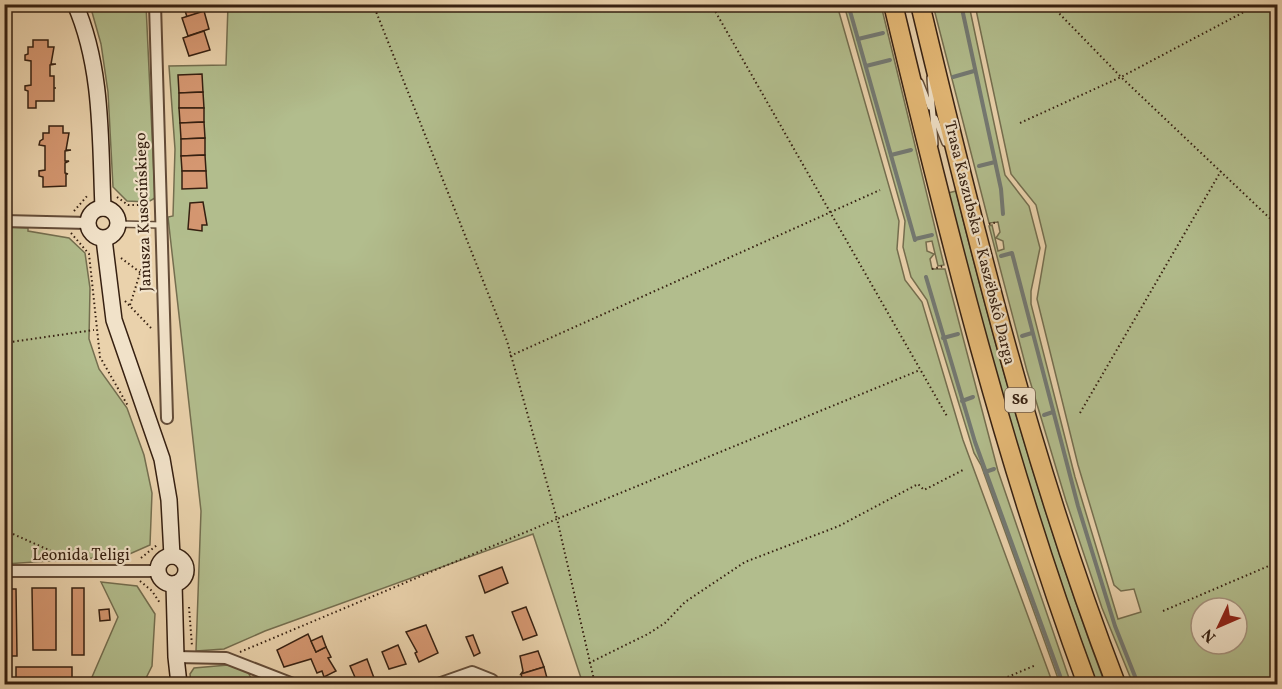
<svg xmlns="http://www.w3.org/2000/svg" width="1282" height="689" viewBox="0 0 1282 689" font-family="Vollkorn,serif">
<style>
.green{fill:#b2bd8d;stroke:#746e4f;stroke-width:1.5;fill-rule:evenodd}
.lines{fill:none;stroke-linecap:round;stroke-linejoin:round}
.stream{stroke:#737973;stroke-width:4}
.building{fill:#d59771;stroke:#362011;stroke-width:1.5}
.lane-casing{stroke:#634c38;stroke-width:8}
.street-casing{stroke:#634c38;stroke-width:14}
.secondary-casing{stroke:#362011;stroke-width:18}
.highway-casing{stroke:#362011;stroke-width:21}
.path{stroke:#362011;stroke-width:2;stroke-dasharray:1.5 3;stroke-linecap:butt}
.lane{stroke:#f1e2c9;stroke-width:5}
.street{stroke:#f1e2c9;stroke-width:10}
.secondary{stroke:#f1e2c9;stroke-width:15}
.highway{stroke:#e5b976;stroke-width:18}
.labels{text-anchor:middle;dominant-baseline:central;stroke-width:4.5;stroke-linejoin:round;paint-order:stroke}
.shield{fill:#f1e2c9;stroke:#6e5a48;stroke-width:1.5}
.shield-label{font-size:15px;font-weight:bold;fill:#362011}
.street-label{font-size:16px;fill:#362011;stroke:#f1e2c9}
</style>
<rect width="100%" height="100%" fill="#ead2ac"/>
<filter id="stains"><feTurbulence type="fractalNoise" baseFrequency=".00333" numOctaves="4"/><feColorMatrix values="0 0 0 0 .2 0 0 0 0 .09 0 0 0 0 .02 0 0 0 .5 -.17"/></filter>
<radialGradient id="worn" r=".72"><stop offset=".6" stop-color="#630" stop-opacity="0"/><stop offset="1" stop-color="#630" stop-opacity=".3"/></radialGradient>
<g class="green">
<polygon points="90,5 146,5 155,198 148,202 127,201 113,187 108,92 101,44"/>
<polygon points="228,5 837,5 899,221 897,249 905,280 922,302 963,440 1053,684 583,684 533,534 265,631 224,649 196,651 201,511 168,217 173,216 175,149 169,66 226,65"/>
<polygon points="844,5 881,5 944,265 938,266 932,241 926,242 927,251 934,254 930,259 932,269 945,269 998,471 1071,684 1060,684 981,465 974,453 927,300 911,277 903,247 905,221"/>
<path d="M 933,5 L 969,5 L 1005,175 L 1029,206 L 1040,248 L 1031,291 L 1031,304 L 1075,477 L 1118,619 L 1141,612 L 1134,589 L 1121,591 L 1114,585 L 1078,465 L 1037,299 L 1046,246 L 1036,205 L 1011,174 L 975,5 L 1277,5 L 1277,684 L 1133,684 L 1102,608 L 1066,501 L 1027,371 L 989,226 L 992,225 L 998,251 L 1004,249 L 1003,241 L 996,238 L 1000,232 L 998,222 L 989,223 ZM 1201,608 L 1237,608 L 1237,644 L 1201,644 Z"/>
<path d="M 956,191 C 997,358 1045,523 1105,684 L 1097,684 C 1037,523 990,359 948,193 Z"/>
<polygon points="5,227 28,228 28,231 69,238 85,253 90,288 89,339 99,369 127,408 144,455 152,493 150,545 125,556 5,564"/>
<polygon points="101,582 137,586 155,614 152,666 143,684 89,684 118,617"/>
<polygon points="228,665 248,672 251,678 266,684 191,684 190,674 194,668"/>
</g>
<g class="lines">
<g class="stream">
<polyline points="848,4 915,240"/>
<polyline points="961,4 1001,189 1003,214"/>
<polyline points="858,39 883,33"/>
<polyline points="866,66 890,60"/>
<polyline points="953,77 974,71"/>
<polyline points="891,155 911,150"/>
<polyline points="979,166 995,162"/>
<polyline points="915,239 932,235"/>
<polyline points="1001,256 1012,253 1078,506 1115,626 1138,684"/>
<polyline points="926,277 975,442 1063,684"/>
<polyline points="1022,336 1032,333"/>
<polyline points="943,338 958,334"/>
<polyline points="962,401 973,397"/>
<polyline points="1044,415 1053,412"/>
<polyline points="985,472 994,469"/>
</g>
</g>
<g class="building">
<polygon points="183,4 207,4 208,10 187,17"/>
<polygon points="204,11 209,29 188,36 182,18"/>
<polygon points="204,31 210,50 189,56 183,38"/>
<polygon points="33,40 48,40 48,47 54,47 51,64 56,64 50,65 50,76 54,76 54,88 56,88 54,88 54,101 36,101 36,108 28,108 28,91 25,90 25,86 31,85 31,61 25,60 25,55 28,54 28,47 33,47"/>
<polygon points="202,74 203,92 179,93 178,75"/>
<polygon points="203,92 204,108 179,108 179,93"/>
<polygon points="179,108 204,108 204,122 180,123"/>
<polygon points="204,122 205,138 181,139 180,123"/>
<polygon points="49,126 63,126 63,133 69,133 66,150 71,150 65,151 65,161 69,161 65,163 65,173 68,174 66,174 66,186 43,187 43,177 39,176 39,171 45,170 45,146 39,145 40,141 43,139 43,133 49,133"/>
<polygon points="205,138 205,155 181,156 181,139"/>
<polygon points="205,155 206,171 182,171 181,156"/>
<polygon points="182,171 206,171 207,188 182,189"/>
<polygon points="203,202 207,225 202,225 202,231 188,229 190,203"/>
<polygon points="502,567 508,583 485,593 479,576"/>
<polygon points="32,588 56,588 56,650 33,650"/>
<rect x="72" y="588" width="12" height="67"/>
<polygon points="4,589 16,589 17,656 5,656"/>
<polygon points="526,607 537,635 523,640 512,612"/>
<polygon points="109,609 110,620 100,621 99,610"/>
<polygon points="426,625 438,653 419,662 415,653 417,652 406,632"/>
<polygon points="308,634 316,652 326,647 331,657 328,658 336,671 324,677 322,671 317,673 311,659 284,667 277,650"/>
<polygon points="473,635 480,653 474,656 466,637"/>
<polygon points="322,636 326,647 316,652 311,641"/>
<polygon points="398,645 406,664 389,669 382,652"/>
<polygon points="538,651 544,667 521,674 523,671 520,656"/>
<polygon points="367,659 374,678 365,684 358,684 350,666"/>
<polygon points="16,667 72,667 72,678 16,679"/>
<polygon points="544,667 547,678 526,684 525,678 522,678 521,674"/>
<polygon points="544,678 549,684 526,684"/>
</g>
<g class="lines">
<g class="lane-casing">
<g id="lane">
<polyline points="930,78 935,144"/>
<polyline points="920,82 930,107"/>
<polyline points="935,118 945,143"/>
<polyline points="118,224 162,225"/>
</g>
</g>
<g class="street-casing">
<g id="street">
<polyline points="155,4 167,418"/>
<polyline points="4,221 88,223"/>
<polyline points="4,571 157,571"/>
<polyline points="176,657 226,658 293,684"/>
<polyline points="438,684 472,672 492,680 493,684"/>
</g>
</g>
<g class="secondary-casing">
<g id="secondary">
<path d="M 75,4 C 103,68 100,140 103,208"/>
<circle cx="103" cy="223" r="15"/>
<polyline points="104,239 114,320 162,459 169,500 172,556"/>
<circle cx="172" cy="570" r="14"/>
<polyline points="174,584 176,657 179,684"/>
</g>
</g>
<g class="highway-casing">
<g id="highway">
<path d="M 893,4 C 948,234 1005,463 1087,684"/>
<path d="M 920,4 C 975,234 1031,463 1116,684"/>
</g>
</g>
<g class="path">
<polyline points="373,4 507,341 557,519 920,370"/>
<polyline points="711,4 948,418"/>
<polyline points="1050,4 1121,77 1278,226"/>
<polyline points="1020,123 1121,77 1259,4"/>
<polyline points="117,197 128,205 150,205"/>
<polyline points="74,211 88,195"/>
<polyline points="989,224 998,222"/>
<polyline points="71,233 89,254 100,357 128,406"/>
<polyline points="121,258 145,276"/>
<polyline points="932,269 944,266"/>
<polyline points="125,301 151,328"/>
<polyline points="130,305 142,267"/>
<polyline points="4,343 94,330"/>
<polyline points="510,356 880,190"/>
<polyline points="1080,413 1221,171"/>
<polyline points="4,524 13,534 69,559"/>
<polyline points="141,558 157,545"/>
<polyline points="1274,563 1278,570"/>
<polyline points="140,581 152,591 160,603"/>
<polyline points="189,607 192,646"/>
<polyline points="1163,611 1278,562"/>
<polyline points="240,652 557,519 595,684"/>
<polyline points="589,663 648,634 665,623 685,602 745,562 839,526 918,484 924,490 963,470"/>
<polyline points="991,684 1036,665"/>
</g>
<use href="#lane" class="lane"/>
<use href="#street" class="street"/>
<use href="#secondary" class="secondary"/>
<use href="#highway" class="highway"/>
</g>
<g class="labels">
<rect class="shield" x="1005" y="388" width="30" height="24" rx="4.5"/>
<g class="shield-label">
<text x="1020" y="400">S6</text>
</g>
<g class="street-label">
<text transform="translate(144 212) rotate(-92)">Janusza Kusocińskiego</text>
<text transform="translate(979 243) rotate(76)">Trasa Kaszubska – Kaszëbskô Darga</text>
<text x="81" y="556">Leonida Teligi</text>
</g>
</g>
<rect width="1282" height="689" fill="none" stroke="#ead2ac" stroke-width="24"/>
<rect x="6" y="6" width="1270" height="677" fill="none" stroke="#362011" stroke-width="3"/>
<rect x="12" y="12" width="1258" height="665" fill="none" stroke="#362011" stroke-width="1.5"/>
<g transform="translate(1219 626) rotate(226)"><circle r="28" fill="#f1e2c9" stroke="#a6947f" stroke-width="1.5"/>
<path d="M0-4.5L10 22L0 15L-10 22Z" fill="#8f2418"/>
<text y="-9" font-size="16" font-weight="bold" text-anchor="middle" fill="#362011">N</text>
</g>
<rect width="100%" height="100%" filter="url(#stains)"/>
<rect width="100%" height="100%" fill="url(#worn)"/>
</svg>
